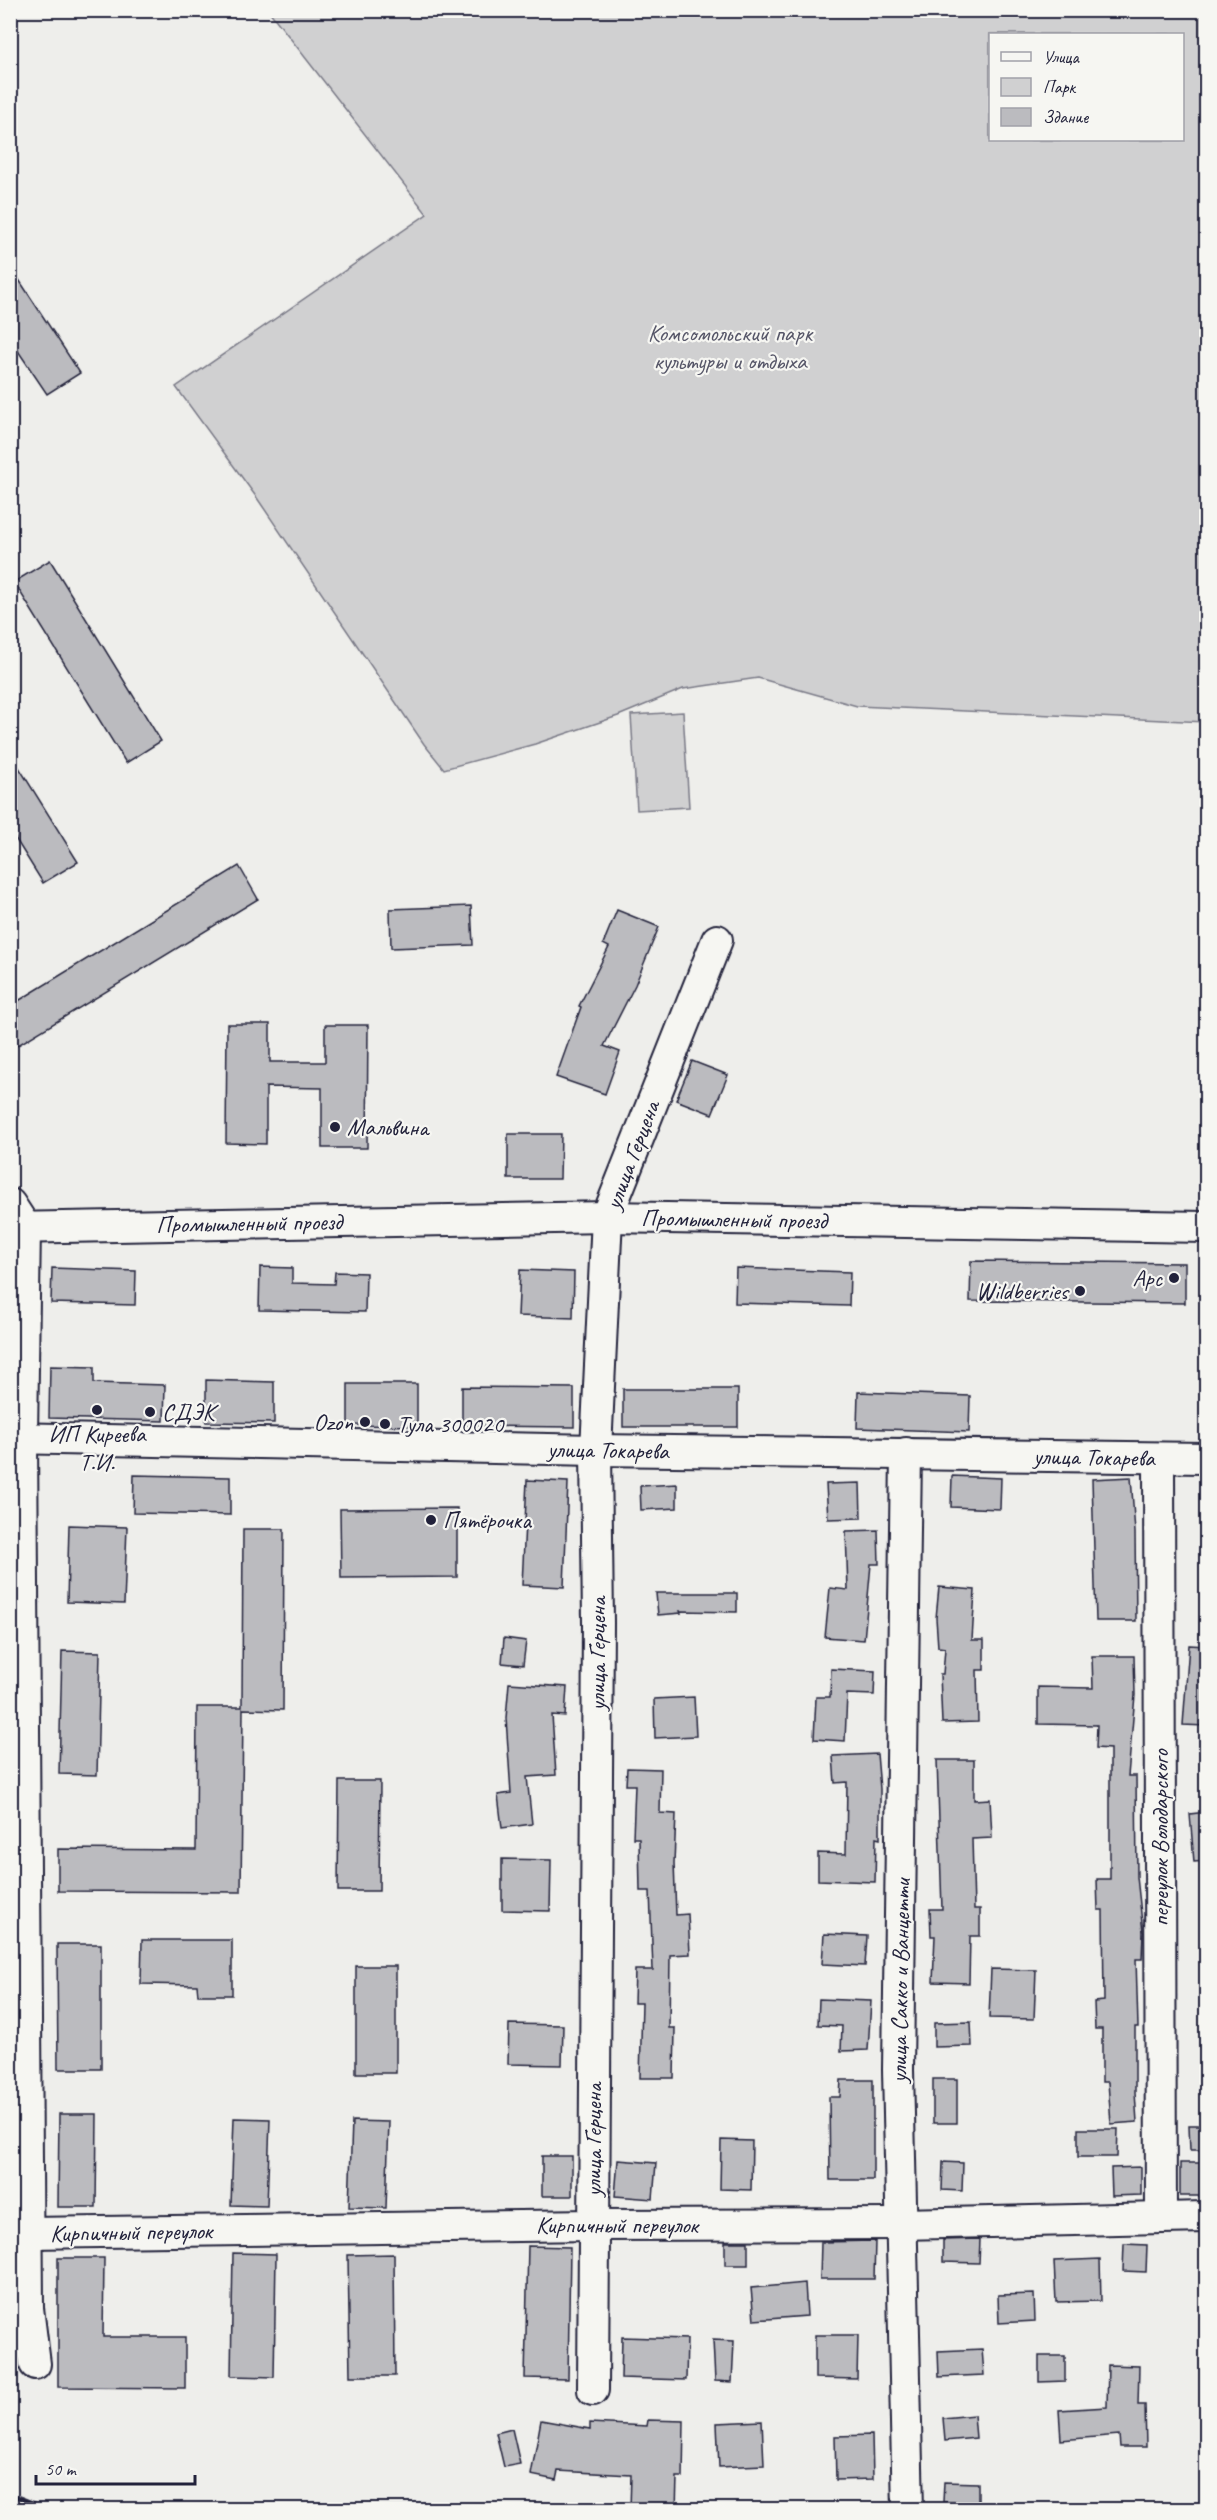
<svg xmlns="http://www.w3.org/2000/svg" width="1217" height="2520" viewBox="0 0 1217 2520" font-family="Caveat,sans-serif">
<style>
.green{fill:#d0d0d1;stroke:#797986;stroke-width:1.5;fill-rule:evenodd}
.building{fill:#bbbbbf;stroke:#22223b;stroke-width:1.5}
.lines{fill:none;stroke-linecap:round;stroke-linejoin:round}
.minor-casing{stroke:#22223b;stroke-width:34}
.minor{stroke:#f6f6f2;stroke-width:30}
.rail{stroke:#22223b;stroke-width:4.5}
.poi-dot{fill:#22223b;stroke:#f6f6f2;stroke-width:2}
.labels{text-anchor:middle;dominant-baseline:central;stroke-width:4.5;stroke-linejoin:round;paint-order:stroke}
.park-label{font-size:24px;fill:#565668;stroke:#f6f6f2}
.poi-label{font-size:24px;fill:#22223b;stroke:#f6f6f2;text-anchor:start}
.street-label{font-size:24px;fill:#22223b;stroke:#f6f6f2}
</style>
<rect width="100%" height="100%" fill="#eeeeeb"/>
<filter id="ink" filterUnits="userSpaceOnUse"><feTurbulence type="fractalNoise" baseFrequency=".0167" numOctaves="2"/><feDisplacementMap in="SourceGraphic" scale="12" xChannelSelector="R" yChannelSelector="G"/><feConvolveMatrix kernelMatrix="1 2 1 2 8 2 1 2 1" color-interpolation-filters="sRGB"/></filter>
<g filter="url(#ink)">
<g class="green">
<path d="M 269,11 L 1206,11 L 1206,722 L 857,706 L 758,678 L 683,689 L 618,716 L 535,744 L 444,769 L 424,744 L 257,498 L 176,387 L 427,214 ZM 990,34 L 1182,34 L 1182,140 L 990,140 Z"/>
<polygon points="683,712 689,807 637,810 631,715"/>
</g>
<g class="building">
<polygon points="10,266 80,373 47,394 10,339"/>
<polygon points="50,560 161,741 126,763 14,582"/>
<polygon points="10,753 78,862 43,883 10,830"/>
<polygon points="239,866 258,899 10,1050 10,1006"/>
<polygon points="471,906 473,945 391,948 390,909"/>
<polygon points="617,910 659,927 635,985 604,1046 620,1052 605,1094 556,1077 581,1007 579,1006 609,947 603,944"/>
<polygon points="227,1024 270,1024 270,1062 325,1062 325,1025 368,1025 367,1148 322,1148 322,1088 266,1087 266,1144 226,1143"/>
<polygon points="692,1061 728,1075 712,1114 676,1100"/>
<polygon points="508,1134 561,1134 560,1179 508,1179"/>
<polygon points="971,1261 1185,1263 1185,1303 970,1301"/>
<polygon points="260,1267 292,1268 292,1283 334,1284 335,1272 366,1273 365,1312 259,1310"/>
<polygon points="52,1268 136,1271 135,1305 51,1303"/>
<polygon points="736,1268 850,1272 849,1306 735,1303"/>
<polygon points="520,1270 574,1272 573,1318 518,1316"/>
<polygon points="50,1366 94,1367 94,1383 165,1385 164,1421 49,1418"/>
<polygon points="206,1380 274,1382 274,1423 206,1422"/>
<polygon points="348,1384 417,1384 417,1426 348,1425"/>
<polygon points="462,1387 574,1388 574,1427 462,1426"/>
<rect x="623" y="1389" width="115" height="38"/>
<polygon points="858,1392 970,1396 969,1432 857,1428"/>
<polygon points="134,1475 230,1477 230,1515 133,1513"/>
<polygon points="952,1476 1001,1478 1000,1509 951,1507"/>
<polygon points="1131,1477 1135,1532 1136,1621 1096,1621 1092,1479"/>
<polygon points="527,1480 568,1482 564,1587 522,1585"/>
<polygon points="860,1483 861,1518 828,1519 826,1484"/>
<polygon points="677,1484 677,1508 641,1510 640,1486"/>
<polygon points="457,1508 457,1577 341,1578 340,1509"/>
<polygon points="69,1525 127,1527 124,1604 67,1602"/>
<polygon points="243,1529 284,1529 283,1710 243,1709 241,1892 58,1891 58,1849 196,1850 197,1707 242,1707"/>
<polygon points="878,1530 879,1564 871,1564 864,1640 825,1637 830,1588 848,1590 846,1531"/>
<polygon points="939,1587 975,1590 972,1640 984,1640 984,1670 977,1670 978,1722 942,1723 940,1674 943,1674 945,1648 938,1647 936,1618"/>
<polygon points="656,1593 737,1593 737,1612 680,1611 681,1613 658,1615"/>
<polygon points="504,1638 526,1641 523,1665 502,1663"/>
<polygon points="1189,1645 1206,1646 1206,1726 1183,1725"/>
<polygon points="62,1651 100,1652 97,1775 59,1774"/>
<polygon points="1092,1656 1134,1656 1135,1695 1128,1776 1136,1776 1137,1877 1143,1932 1142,1959 1136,1959 1138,2027 1135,2027 1135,2093 1137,2122 1111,2124 1108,2082 1102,2082 1102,2029 1095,2029 1094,2002 1104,2001 1103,1910 1098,1910 1097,1879 1110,1879 1110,1749 1096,1748 1097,1725 1038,1724 1038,1687 1093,1688"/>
<polygon points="831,1669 875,1671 874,1695 847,1694 845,1741 814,1739 816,1697 830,1697"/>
<polygon points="509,1683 567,1687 565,1716 552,1715 556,1775 527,1777 532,1824 502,1828 498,1795 511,1793 506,1718"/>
<polygon points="694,1697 696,1736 655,1738 654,1699"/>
<polygon points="877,1754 880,1789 880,1839 876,1838 875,1882 818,1880 818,1853 846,1854 847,1782 835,1783 833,1756"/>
<polygon points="937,1760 974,1760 974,1800 990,1799 992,1838 972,1839 974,1909 980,1909 980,1936 970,1936 969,1983 933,1982 935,1936 931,1936 930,1909 942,1909"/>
<polygon points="627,1768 661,1769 660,1813 676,1814 674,1863 676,1915 688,1914 690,1954 670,1955 669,2028 675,2028 674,2078 640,2078 642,2003 634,2003 635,1970 653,1970 650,1891 640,1891 639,1838 633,1838 635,1785 626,1785"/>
<polygon points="339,1781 380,1781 379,1891 338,1891"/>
<polygon points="1206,1812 1206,1861 1194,1862 1190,1814"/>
<polygon points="502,1859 551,1860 550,1911 502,1910"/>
<polygon points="824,1934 867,1936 865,1966 822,1964"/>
<polygon points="142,1940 232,1940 232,1995 198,1995 197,1985 141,1984"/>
<polygon points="57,1944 101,1944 101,2069 58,2069"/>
<rect x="356" y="1966" width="40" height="107"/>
<polygon points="991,1969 1036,1970 1034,2019 989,2018"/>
<polygon points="819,1999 871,2001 868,2050 841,2051 842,2026 818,2025"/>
<polygon points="971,2022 972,2046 934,2047 934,2023"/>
<polygon points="509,2024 563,2025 562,2065 508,2064"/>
<rect x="933" y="2079" width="24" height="44"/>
<polygon points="841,2080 873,2080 873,2180 830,2180 829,2097 840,2097"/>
<polygon points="59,2114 97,2114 96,2207 58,2207"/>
<polygon points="234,2118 270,2119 267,2206 231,2205"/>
<polygon points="352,2121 389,2122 386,2208 349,2207"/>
<polygon points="1189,2125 1206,2125 1206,2150 1190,2150"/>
<polygon points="1078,2129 1118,2129 1117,2157 1078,2157"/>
<polygon points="721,2140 752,2141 751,2190 720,2189"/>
<rect x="542" y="2156" width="30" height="40"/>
<polygon points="618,2160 656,2163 653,2199 615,2196"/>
<polygon points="943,2162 963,2163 962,2191 942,2190"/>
<rect x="1180" y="2163" width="20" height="33"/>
<polygon points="1141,2167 1141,2195 1112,2196 1111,2168"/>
<polygon points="980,2239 979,2263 943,2262 943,2240"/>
<polygon points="875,2241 874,2279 820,2279 821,2242"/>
<rect x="725" y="2242" width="23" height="23"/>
<polygon points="1124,2244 1147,2245 1146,2272 1123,2271"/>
<polygon points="528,2246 570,2247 568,2379 525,2378"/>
<polygon points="233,2253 276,2254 274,2377 231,2376"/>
<polygon points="394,2254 395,2376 350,2376 348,2255"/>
<polygon points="58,2258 104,2258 103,2337 185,2337 185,2388 58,2387"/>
<polygon points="1100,2259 1101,2301 1056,2302 1054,2261"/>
<polygon points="805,2283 807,2316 754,2320 751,2288"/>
<polygon points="1034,2294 1035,2321 999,2323 998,2295"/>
<polygon points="815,2335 858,2335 857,2379 815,2378"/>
<polygon points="622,2337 687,2339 686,2380 621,2378"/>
<polygon points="713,2340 734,2341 732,2382 715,2381"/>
<polygon points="982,2349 984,2375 939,2377 938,2351"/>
<polygon points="1039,2356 1065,2356 1065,2381 1039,2382"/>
<polygon points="1108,2365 1139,2366 1138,2405 1145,2405 1146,2447 1120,2447 1119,2435 1061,2440 1059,2410 1107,2407"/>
<polygon points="974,2415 976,2438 945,2441 943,2418"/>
<polygon points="541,2420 590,2429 590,2423 647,2426 648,2420 684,2421 683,2477 677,2477 676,2510 630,2510 631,2475 558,2471 556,2480 531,2475"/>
<polygon points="762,2421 764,2465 719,2467 717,2423"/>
<polygon points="512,2429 520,2464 504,2467 496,2433"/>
<polygon points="872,2435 873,2479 836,2480 835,2436"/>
<polygon points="944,2482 978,2483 978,2503 943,2502"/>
</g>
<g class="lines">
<g class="minor-casing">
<g id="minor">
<polyline points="10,1204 25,1227 22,1437 28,2308 35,2364"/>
<polyline points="10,1228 607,1217 1206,1227"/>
<polyline points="10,1438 596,1450 1206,1458"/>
<polyline points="906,1453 898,2070 908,2510"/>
<polyline points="1159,1459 1161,2216"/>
<polyline points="28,2233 593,2225 900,2224 1206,2217"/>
<polyline points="593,2390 598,1623 596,1450 607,1217 717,940"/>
</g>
</g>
<use href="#minor" class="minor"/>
<polyline class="rail" points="10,2494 51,2510"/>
</g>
</g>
<g class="poi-dot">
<circle cx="335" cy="1127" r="6"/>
<circle cx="1174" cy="1278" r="6"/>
<circle cx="1080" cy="1291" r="6"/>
<circle cx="97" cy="1410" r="6"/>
<circle cx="150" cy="1412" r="6"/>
<circle cx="365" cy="1422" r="6"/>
<circle cx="385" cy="1424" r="6"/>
<circle cx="431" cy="1520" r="6"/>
</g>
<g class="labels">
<g class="park-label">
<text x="730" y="333">Комсомольский парк<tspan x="730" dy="28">культуры и отдыха</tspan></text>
</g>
<g class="poi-label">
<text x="347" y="1127">Мальвина</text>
<text x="1162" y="1278" text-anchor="end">Арс</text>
<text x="1068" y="1291" text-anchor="end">Wildberries</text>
<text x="162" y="1412">СДЭК</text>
<text x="353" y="1422" text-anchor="end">Ozon</text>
<text x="397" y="1424">Тула 300020</text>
<text x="97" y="1434" text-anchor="middle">ИП Киреева<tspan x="97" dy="28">Т.И.</tspan></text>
<text x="443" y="1520">Пятёрочка</text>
</g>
<g class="street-label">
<text transform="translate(632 1155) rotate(-69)">улица Герцена</text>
<text transform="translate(734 1219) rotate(1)">Промышленный проезд</text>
<text transform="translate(249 1223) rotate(-1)">Промышленный проезд</text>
<text transform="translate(608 1450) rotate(1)">улица Токарева</text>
<text transform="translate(1094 1457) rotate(1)">улица Токарева</text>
<text transform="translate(597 1654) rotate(-90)">улица Герцена</text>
<text transform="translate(1160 1838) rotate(-90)">переулок Володарского</text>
<text transform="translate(900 1981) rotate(-89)">улица Сакко и Ванцетти</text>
<text transform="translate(593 2140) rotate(-90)">улица Герцена</text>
<text x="617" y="2225">Кирпичный переулок</text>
<text transform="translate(131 2232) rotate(-1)">Кирпичный переулок</text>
</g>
</g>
<rect width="1217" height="2520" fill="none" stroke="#f6f6f2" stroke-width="36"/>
<rect x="18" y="18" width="1181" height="2484" fill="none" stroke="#22223b" stroke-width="2" filter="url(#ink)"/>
<rect x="989" y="33" width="195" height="108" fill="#f6f6f2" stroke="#a1a1a9" stroke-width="1.5"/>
<rect x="1001" y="52" width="30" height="9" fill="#f6f6f2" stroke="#a1a1a9" stroke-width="1.5"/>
<text x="1043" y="63" font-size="18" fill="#22223b">Улица</text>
<rect x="1001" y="78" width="30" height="18" fill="#d0d0d1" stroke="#a1a1a9" stroke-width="1.5"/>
<text x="1043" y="93" font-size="18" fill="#22223b">Парк</text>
<rect x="1001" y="108" width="30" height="18" fill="#bbbbbf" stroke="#a1a1a9" stroke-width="1.5"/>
<text x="1043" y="123" font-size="18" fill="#22223b">Здание</text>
<path d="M36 2475v9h159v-9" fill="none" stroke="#22223b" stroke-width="3"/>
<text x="45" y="2475" font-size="18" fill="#22223b" stroke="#f6f6f2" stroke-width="4.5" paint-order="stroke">50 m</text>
</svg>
